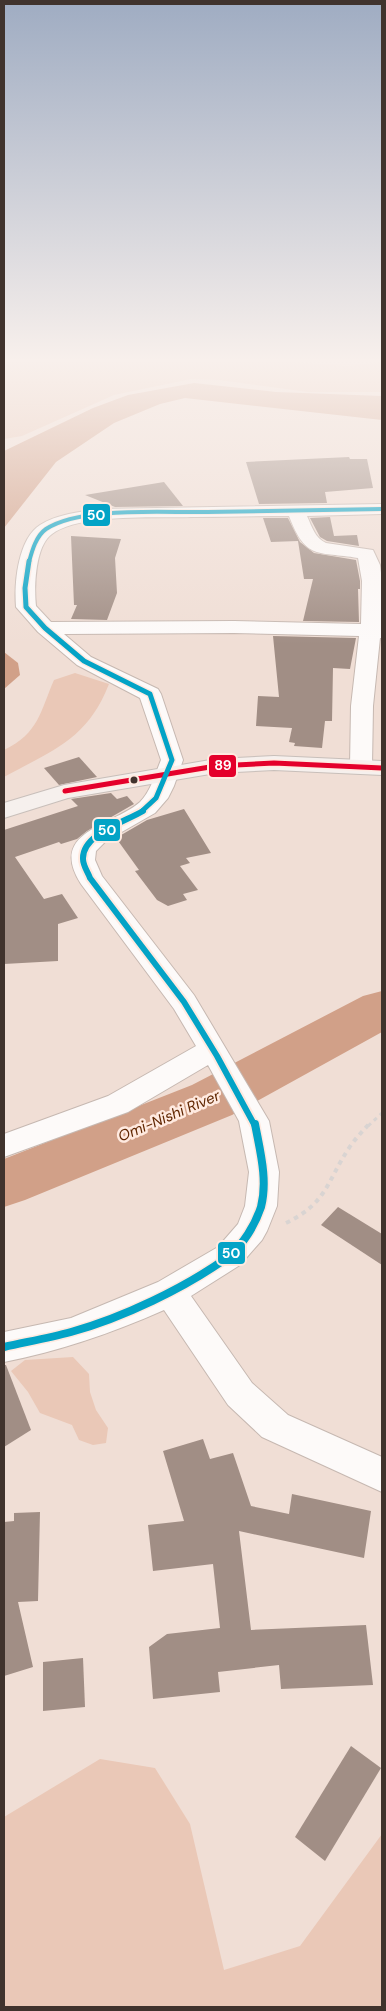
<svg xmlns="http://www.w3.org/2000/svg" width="386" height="2011" viewBox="0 0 386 2011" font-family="'DM Sans',sans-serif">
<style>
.green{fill:#eac8b7}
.water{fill:#d1a088}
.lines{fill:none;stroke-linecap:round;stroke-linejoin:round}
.river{fill:#d1a088;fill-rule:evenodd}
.building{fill:#a18e85}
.minor-casing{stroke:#c6b8b1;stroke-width:2}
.major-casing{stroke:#c8bfba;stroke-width:2}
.path-far1{stroke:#d9d4d2;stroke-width:3;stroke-dasharray:4 4;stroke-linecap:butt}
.path{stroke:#d9d4d2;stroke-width:4;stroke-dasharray:4.5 4.5;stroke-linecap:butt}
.minor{fill:#fdfaf9;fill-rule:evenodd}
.major{fill:#f6f0ed;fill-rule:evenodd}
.bus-1-casing{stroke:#ffeae0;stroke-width:8}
.bus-2-far3-casing{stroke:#ffeae0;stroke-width:6}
.bus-2-far2-casing{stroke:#ffeae0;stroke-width:8}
.bus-2-far1-casing{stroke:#ffeae0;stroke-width:10}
.bus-2-casing{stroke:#ffeae0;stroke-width:11}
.bus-1{stroke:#e4002b;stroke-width:5}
.bus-2-far3{stroke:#03a3c6;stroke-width:4}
.bus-2-far2{stroke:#03a3c6;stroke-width:5}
.bus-2-far1{stroke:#03a3c6;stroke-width:6}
.bus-2{stroke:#03a3c6;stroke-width:8}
.bus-dot{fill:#40332d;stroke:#ffeae0;stroke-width:2}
.labels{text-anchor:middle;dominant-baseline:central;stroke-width:5;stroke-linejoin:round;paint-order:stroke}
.water-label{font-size:15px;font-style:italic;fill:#602601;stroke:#ffeae0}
.line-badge{stroke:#ffeae0;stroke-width:2}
.badge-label{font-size:14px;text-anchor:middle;font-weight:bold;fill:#fff}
</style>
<rect width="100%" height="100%" fill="#f0ded5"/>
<g class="green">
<polygon points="4,362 293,362 347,366 382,362 382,392 308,392 219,380 191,379 114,395 22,436 4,439"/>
<path d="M 75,673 L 109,684 C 87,740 53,750 4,777 L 4,750 C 39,733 40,712 54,680 Z"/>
<polygon points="73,1357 89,1374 90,1392 96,1410 108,1428 106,1443 93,1445 79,1440 72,1425 40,1413 28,1392 11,1371 25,1360"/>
<polygon points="100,1759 155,1768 190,1824 224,1970 300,1946 382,1834 382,2007 4,2007 4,1817"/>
</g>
<g class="water">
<polygon points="194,383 276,392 382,396 382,420 185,398 160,404 114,423 56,462 4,528 4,451 93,408 128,395"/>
<polygon points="4,652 18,663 20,675 4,689"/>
</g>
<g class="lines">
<polygon class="river" points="382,991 382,1032 232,1115 25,1200 4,1207 4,1159 192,1085 363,996"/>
</g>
<g class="building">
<polygon points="349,457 350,459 367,459 373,488 325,492 327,503 259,504 246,462"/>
<polygon points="164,482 183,506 115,507 85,495"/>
<polygon points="330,517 334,536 357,535 359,546 327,541 320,537 310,518"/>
<polygon points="263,518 288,518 300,542 314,553 356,560 360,581 360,589 358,589 359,622 303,621 313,579 304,579 298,541 271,542"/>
<polygon points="71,536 121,539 115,558 117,593 107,620 71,619 77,605 74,605"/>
<polygon points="273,636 356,638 350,669 333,668 332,721 325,721 322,748 294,746 295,743 289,742 292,728 256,726 258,696 279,697"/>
<polygon points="79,757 97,777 59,785 44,768"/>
<polygon points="111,793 117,799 127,796 134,804 87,831 77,839 61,844 59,842 15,857 44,899 62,894 78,918 58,924 58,961 4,964 4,830 78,806 71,799"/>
<polygon points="184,809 211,853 186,858 190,863 180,866 198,890 183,894 187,900 168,906 157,900 135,871 139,870 116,838 147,820"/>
<polygon points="338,1207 382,1234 382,1265 321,1225"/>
<polygon points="4,1365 6,1365 31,1430 4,1447"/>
<polygon points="203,1439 210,1459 233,1453 251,1506 289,1514 292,1494 371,1511 364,1558 239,1531 251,1630 366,1625 373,1685 281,1689 279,1665 218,1672 220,1692 153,1699 149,1647 167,1634 220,1628 213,1564 153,1571 148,1525 184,1521 163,1451"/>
<polygon points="40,1512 38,1601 18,1602 33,1667 4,1676 4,1522 14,1521 14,1513"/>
<polygon points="83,1658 85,1707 43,1711 43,1662"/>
<polygon points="351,1746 381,1768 325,1861 295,1837"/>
</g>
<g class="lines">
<g class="minor-casing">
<path id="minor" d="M 382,504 L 382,514 L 307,516 C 312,527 315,538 326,543 L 373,550 L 380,565 L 382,581 L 382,638 L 380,638 L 373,706 L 372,766 L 369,771 L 361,773 L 353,771 L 350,766 L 351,706 L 359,636 L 234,633 L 64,634 L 91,657 L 158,689 L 161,694 L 183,760 L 174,786 L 168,798 L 155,813 L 106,841 L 96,851 L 95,860 L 102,876 L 194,995 L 269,1121 L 279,1172 L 277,1206 L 267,1231 L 262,1240 L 240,1265 L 191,1296 L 252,1383 L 288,1415 L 382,1457 L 382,1492 L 262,1437 L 228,1405 L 164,1310 C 112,1333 60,1351 4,1362 L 4,1332 L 71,1318 L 158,1282 L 218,1247 L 238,1224 L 245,1206 L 249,1172 L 239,1121 L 208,1065 L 128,1112 L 4,1157 L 4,1134 L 108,1096 L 196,1046 L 174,1009 L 81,884 C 47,831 113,826 140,802 C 151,791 155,774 161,760 L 140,698 L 77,665 L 38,632 L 16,607 C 14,583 18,539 40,525 C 57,514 80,512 100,509 ZM 289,516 C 306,561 318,551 358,558 L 362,581 L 361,624 L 234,621 L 51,622 L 36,606 C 34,587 35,546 52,534 C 79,513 159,518 194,517 C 226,517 258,516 289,516 Z"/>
</g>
<g class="major-casing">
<polygon id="major" points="274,756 382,761 382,775 274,770 216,773 68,798 4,818 4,803 64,785 216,759"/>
</g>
<polyline class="path-far1" points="368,1126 382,1113"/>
<path class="path" d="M 286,1223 C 327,1203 326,1183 349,1148 C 355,1139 362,1132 369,1124"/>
<use href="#minor" class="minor"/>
<use href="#major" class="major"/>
<g class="bus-1-casing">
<polyline id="bus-1" points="65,791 216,766 274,763 382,768"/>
</g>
<g class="bus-2-far3-casing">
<path id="bus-2-far3" d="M 29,562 C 32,551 36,536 46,529 C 80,506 166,513 207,512 C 265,511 324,510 382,509"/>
</g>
<g class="bus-2-far2-casing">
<polyline id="bus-2-far2" points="29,561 25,588 26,607 45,628 84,661 150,694 172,760 156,798 141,812"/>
</g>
<g class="bus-2-far1-casing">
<path id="bus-2-far1" d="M 143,811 C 125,822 82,834 83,859 C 83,866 88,872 90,878 L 184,1002 L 217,1056 L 255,1126"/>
</g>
<g class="bus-2-casing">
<path id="bus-2" d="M 4,1347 C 26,1342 49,1338 71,1332 C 122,1318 185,1288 228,1257 C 243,1245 255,1225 261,1207 C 268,1180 260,1151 255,1124"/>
</g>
<use href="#bus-1" class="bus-1"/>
<use href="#bus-2-far3" class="bus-2-far3"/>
<use href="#bus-2-far2" class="bus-2-far2"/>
<use href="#bus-2-far1" class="bus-2-far1"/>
<use href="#bus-2" class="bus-2"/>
</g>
<linearGradient id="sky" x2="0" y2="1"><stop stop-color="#9facc2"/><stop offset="0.56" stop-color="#f8f0ec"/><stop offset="1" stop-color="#f8f0ec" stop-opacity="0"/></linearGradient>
<rect width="386" height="644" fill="url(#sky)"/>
<circle class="bus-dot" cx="134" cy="780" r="4.5"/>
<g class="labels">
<g class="water-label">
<text transform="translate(169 1116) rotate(-23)">Omi-Nishi River</text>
</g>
</g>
<g class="line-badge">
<rect x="82" y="503" width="29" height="24" rx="5" fill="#03a3c6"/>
<rect x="208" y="754" width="29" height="24" rx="5" fill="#e4002b"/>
<rect x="93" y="818" width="28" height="24" rx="5" fill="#03a3c6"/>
<rect x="217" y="1241" width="29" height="24" rx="5" fill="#03a3c6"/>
</g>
<g class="badge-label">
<text x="96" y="520">50</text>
<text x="223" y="770">89</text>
<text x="107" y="835">50</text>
<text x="231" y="1258">50</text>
</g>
<rect width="386" height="2011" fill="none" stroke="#40332d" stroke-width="10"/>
</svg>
